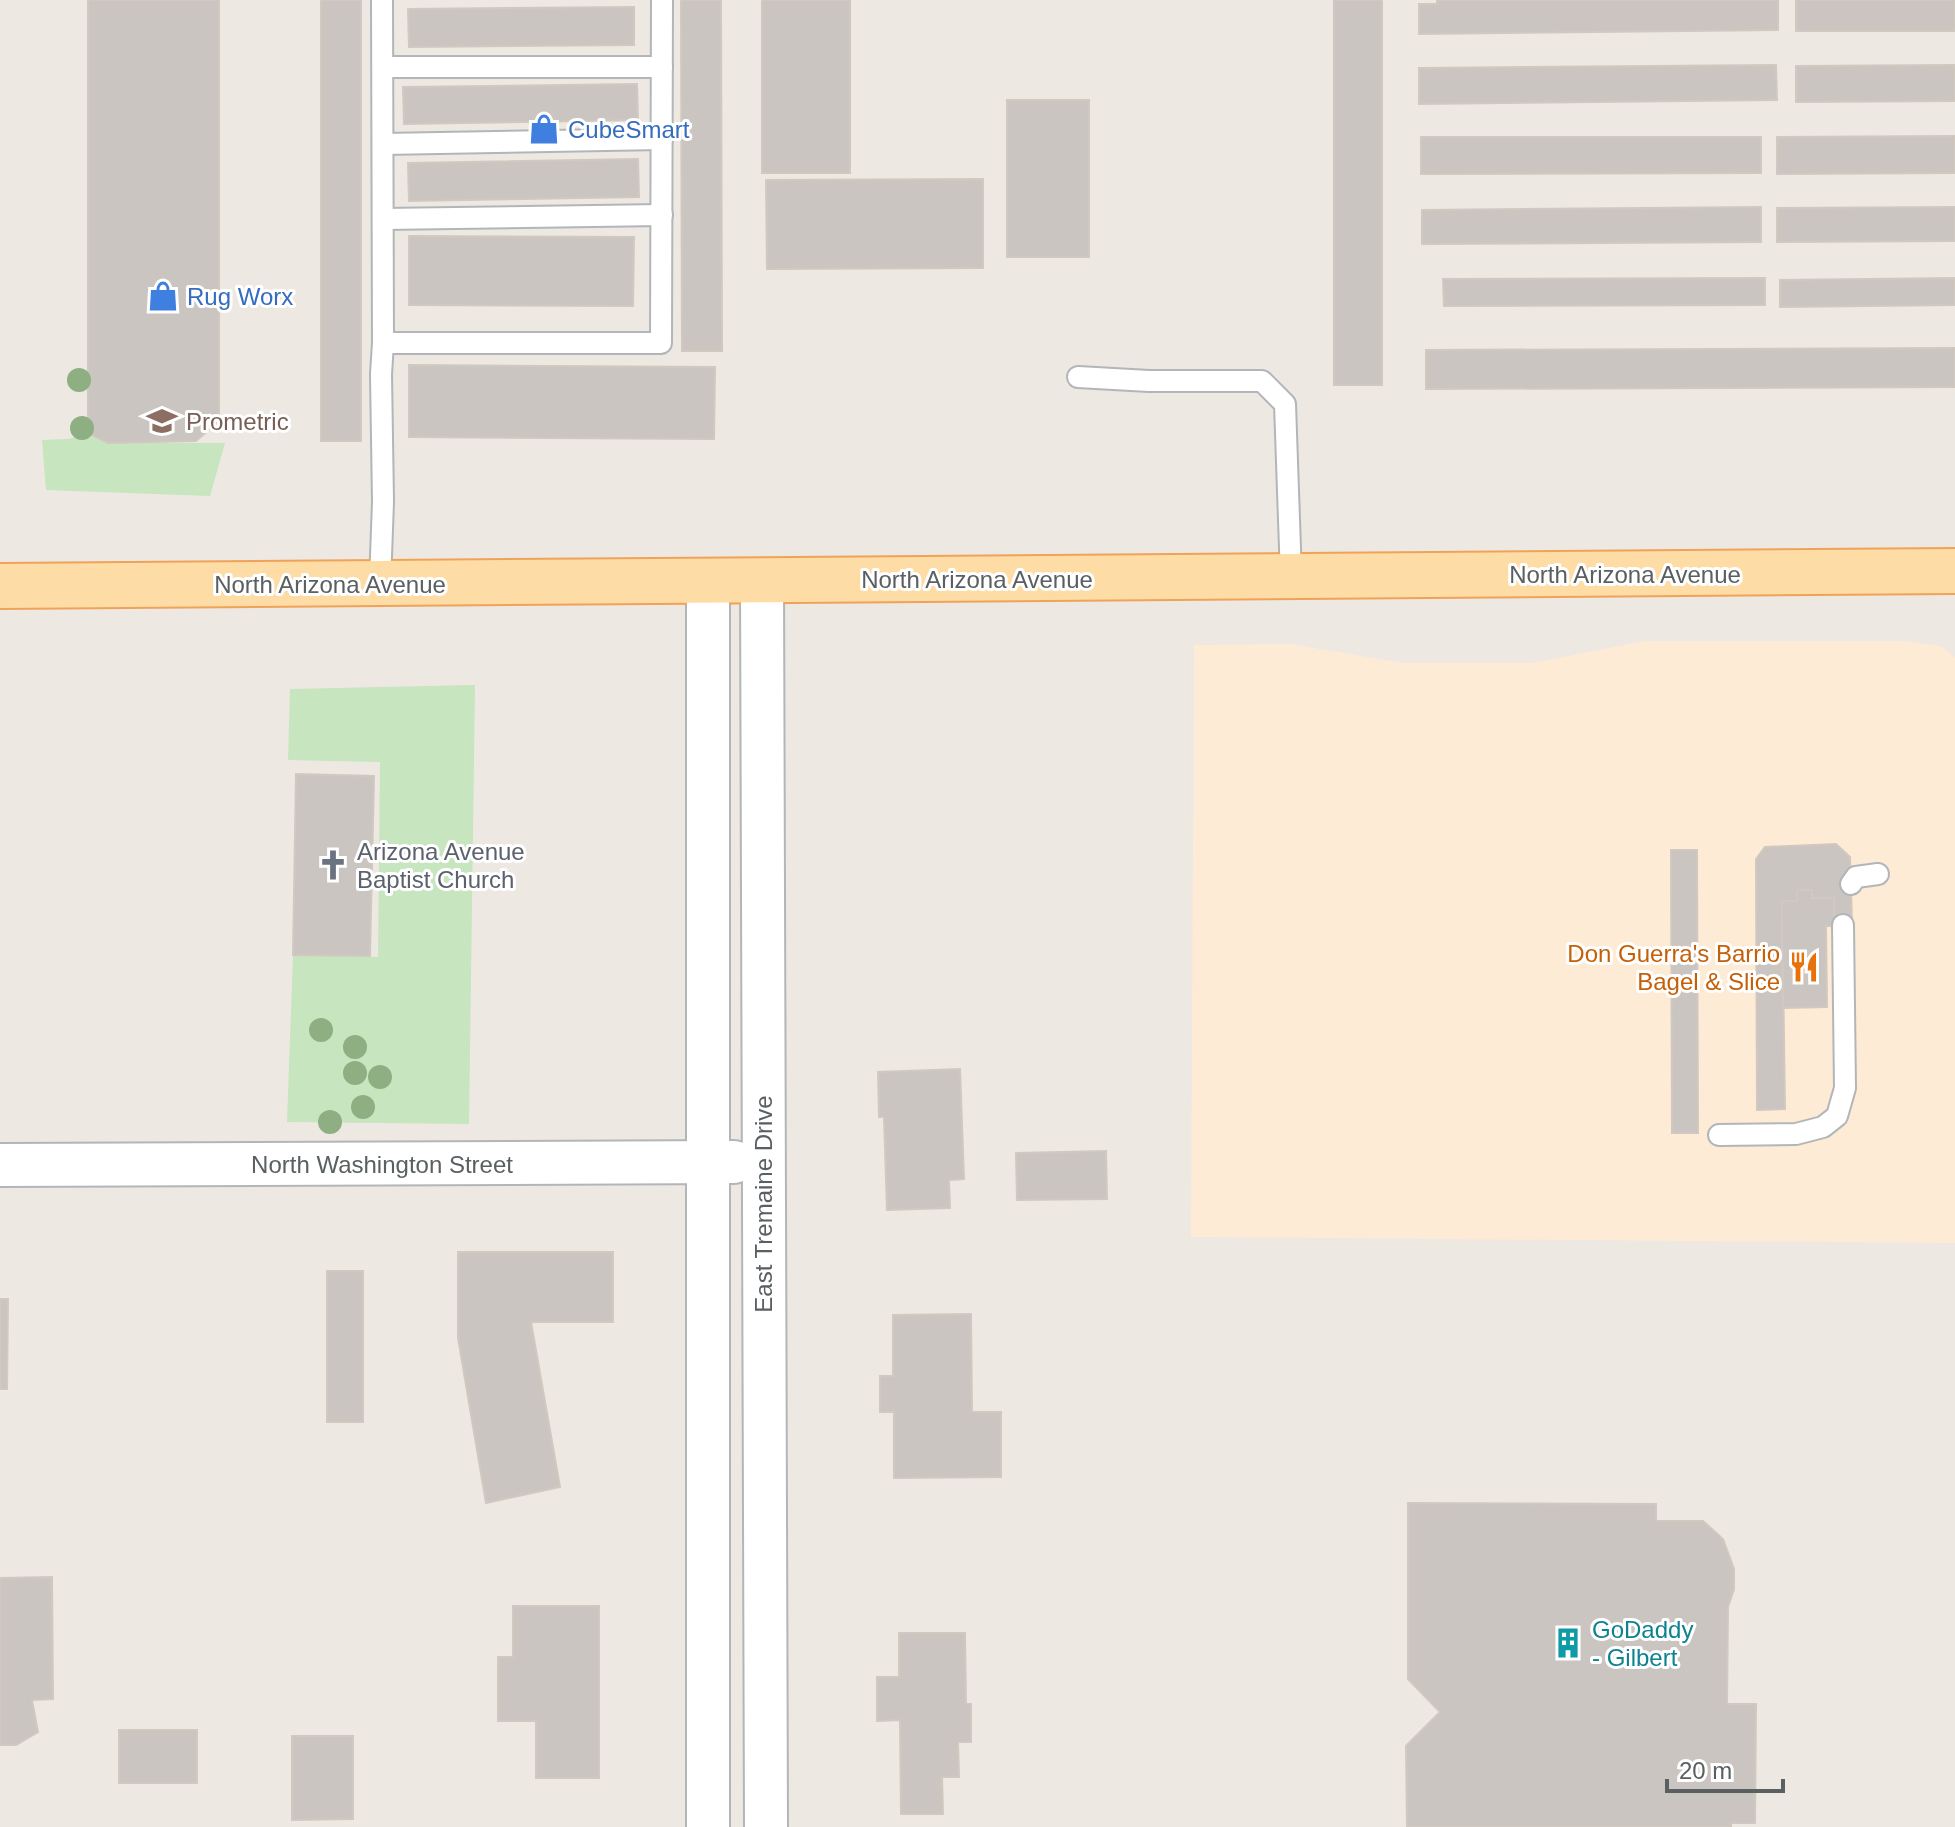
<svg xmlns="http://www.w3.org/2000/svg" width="1955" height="1827" viewBox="0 0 1955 1827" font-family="Helvetica,sans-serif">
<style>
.commercial{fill:#fdebd6}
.green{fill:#c7e5be}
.building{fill:#cac5c1;stroke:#d1c8c0;stroke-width:2}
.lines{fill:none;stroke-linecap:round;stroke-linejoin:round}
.lane-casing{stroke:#b2b6b9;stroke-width:24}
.street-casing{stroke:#b2b6b9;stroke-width:46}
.primary-casing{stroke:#f0a358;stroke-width:48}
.lane{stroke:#fff;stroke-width:20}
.street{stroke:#fff;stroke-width:42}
.primary{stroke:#fedca5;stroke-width:44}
.tree{fill:#8eaf82}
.labels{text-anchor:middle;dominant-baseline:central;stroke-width:6;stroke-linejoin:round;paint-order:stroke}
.shop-label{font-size:24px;fill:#366cbe;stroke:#fff;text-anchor:start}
.education-label{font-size:24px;fill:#785e54;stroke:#fff;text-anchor:start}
.street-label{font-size:24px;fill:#5a6062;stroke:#fff}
.worship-label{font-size:24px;fill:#5b616d;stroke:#fff;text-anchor:start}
.food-label{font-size:24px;fill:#c56008;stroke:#fff;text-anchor:end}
.culture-label{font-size:24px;fill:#0d838f;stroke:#fff;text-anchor:start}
</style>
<rect width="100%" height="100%" fill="#ede8e2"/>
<polygon class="commercial" points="1645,641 1905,641 1941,646 1955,657 1955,1243 1191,1237 1194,645 1290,644 1403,663 1533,663"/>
<g class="green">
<polygon points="88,433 108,443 225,443 210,496 46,490 42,440 68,439"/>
<polygon points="475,685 469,1124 287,1122 293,955 378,957 380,762 288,760 290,689"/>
</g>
<g class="building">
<polygon points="88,0 219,0 219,421 196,441 108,443 88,433"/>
<rect x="321" y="0" width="40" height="441"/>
<polygon points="681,0 721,0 722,351 682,351"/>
<rect x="762" y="0" width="88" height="173"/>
<rect x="1334" y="0" width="48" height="385"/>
<polygon points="1437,0 1778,0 1778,30 1419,34 1419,4 1437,4"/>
<rect x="1796" y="0" width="159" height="31"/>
<polygon points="634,7 634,45 409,47 408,9"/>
<polygon points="1776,65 1777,100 1419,104 1419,68"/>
<polygon points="1955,65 1955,101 1796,102 1796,66"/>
<polygon points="637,84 638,120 404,124 403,87"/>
<rect x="1007" y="100" width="82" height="157"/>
<polygon points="1955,136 1955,173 1777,174 1777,137"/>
<polygon points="1421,137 1761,137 1761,173 1421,174"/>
<polygon points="638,159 639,197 409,201 408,163"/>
<polygon points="983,179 983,268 767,269 766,180"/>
<polygon points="1761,207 1761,242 1422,244 1422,210"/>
<polygon points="1955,207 1955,241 1777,242 1777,208"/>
<polygon points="409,236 634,237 633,306 409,305"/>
<polygon points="1765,278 1765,305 1444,306 1443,279"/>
<polygon points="1955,278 1955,305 1780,307 1780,280"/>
<polygon points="1955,348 1955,387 1426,389 1426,350"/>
<polygon points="409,365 715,367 714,439 409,437"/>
<polygon points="296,774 374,776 370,956 293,955"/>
<polygon points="1836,844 1850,857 1852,924 1834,926 1834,898 1812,898 1812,890 1797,890 1797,901 1782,901 1785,1109 1757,1110 1756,859 1765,847"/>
<polygon points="1671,850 1697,850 1698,1133 1672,1133"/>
<polygon points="1797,890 1812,890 1812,898 1834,898 1834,926 1826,926 1827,1007 1783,1008 1782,901 1797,901"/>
<polygon points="960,1069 964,1179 949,1180 950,1208 887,1210 884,1117 879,1117 878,1072"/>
<polygon points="1106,1151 1107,1199 1017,1200 1016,1153"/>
<polygon points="458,1252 613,1252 613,1322 531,1322 560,1487 486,1503 458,1338"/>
<rect x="327" y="1271" width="36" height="151"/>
<polygon points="0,1299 8,1299 7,1389 0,1389"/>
<polygon points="971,1314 972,1412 1001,1412 1001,1477 894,1478 894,1412 880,1412 880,1376 893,1376 893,1315"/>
<polygon points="1408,1503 1656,1504 1656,1521 1703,1521 1723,1539 1734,1569 1734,1589 1728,1607 1727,1704 1756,1704 1755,1823 1731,1823 1731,1827 1407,1827 1406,1746 1440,1712 1408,1679"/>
<polygon points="52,1577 53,1699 32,1700 38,1732 16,1745 0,1745 0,1578"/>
<polygon points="513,1606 599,1606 599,1778 536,1778 536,1721 498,1721 498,1657 513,1657"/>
<polygon points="899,1633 965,1633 966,1704 971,1704 971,1742 958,1742 959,1777 942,1777 943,1814 901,1814 900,1720 877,1721 877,1677 899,1677"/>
<rect x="119" y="1730" width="78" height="53"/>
<polygon points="292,1736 353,1736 353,1819 292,1820"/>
</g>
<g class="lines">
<g class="lane-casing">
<g id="lane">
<polyline points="383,67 662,67"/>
<polyline points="383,144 662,139"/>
<polyline points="383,219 662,215"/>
<polyline points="383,343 661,343 662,0"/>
<polyline points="1078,377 1149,381 1262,381 1285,404 1291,577"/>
<polyline points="380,583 383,502 381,374 383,343 382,0"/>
<polyline points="1851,884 1856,877 1878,874"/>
<polyline points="1719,1135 1796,1134 1823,1127 1837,1116 1845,1088 1843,925"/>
</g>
</g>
<g class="street-casing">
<g id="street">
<polyline points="762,580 766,1827"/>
<polyline points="0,1165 734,1162"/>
<polyline points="708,1827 708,581"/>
</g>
</g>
<g class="primary-casing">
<polyline id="primary" points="0,586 1955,571"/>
</g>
<use href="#lane" class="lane"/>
<use href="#street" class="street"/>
<use href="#primary" class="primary"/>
</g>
<g class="tree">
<circle cx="79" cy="380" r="12"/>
<circle cx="82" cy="428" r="12"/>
<circle cx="321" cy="1030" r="12"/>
<circle cx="355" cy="1047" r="12"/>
<circle cx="355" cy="1073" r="12"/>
<circle cx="380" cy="1077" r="12"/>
<circle cx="363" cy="1107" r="12"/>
<circle cx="330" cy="1122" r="12"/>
</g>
<defs>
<g id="shop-bare" transform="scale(2.4)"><path d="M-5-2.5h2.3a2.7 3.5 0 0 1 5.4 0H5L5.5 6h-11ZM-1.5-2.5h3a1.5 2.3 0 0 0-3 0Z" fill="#3f7fe0" stroke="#fff" stroke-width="2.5" paint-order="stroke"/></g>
<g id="school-bare" transform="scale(2.4)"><path d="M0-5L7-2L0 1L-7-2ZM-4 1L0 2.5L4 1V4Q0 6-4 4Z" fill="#8d6e63" stroke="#fff" stroke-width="2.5" paint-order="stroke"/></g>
<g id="church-bare" transform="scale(2.4)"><path d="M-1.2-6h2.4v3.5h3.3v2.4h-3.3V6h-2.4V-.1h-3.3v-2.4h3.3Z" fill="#6b7280" stroke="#fff" stroke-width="2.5" paint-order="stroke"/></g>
<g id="restaurant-bare" transform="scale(2.4)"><path d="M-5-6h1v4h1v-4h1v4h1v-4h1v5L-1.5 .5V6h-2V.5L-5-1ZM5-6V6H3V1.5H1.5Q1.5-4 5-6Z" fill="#e8710a" stroke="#fff" stroke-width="2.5" paint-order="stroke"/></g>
<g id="building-bare" transform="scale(2.4)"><path d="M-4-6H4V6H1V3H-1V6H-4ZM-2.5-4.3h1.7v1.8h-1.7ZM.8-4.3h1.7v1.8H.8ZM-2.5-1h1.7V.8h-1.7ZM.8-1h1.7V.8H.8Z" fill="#0f9aa8" stroke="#fff" stroke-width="2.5" paint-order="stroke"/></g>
</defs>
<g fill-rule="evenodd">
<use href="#shop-bare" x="544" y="129"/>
<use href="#shop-bare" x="163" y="296"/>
<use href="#school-bare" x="162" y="421"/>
<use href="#church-bare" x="333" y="865"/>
<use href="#restaurant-bare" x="1804" y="967"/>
<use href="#building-bare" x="1568" y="1643"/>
</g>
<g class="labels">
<g class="shop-label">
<text x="568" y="129">CubeSmart</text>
<text x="187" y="296">Rug Worx</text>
</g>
<g class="education-label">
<text x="186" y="421">Prometric</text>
</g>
<g class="street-label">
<text x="1625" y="574">North Arizona Avenue</text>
<text x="977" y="579">North Arizona Avenue</text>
<text x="330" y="584">North Arizona Avenue</text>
<text x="382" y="1164">North Washington Street</text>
<text transform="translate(763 1204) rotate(-90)">East Tremaine Drive</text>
</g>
<g class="worship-label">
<text x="357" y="851">Arizona Avenue<tspan x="357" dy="28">Baptist Church</tspan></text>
</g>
<g class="food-label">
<text x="1780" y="953">Don Guerra's Barrio<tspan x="1780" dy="28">Bagel &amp; Slice</tspan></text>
</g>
<g class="culture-label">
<text x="1592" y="1629">GoDaddy<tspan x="1592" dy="28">- Gilbert</tspan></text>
</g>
</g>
<path d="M1667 1779v12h116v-12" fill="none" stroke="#5a6062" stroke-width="4"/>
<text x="1679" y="1779" font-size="24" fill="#5a6062" stroke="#ffffff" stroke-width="6" paint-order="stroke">20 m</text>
</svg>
